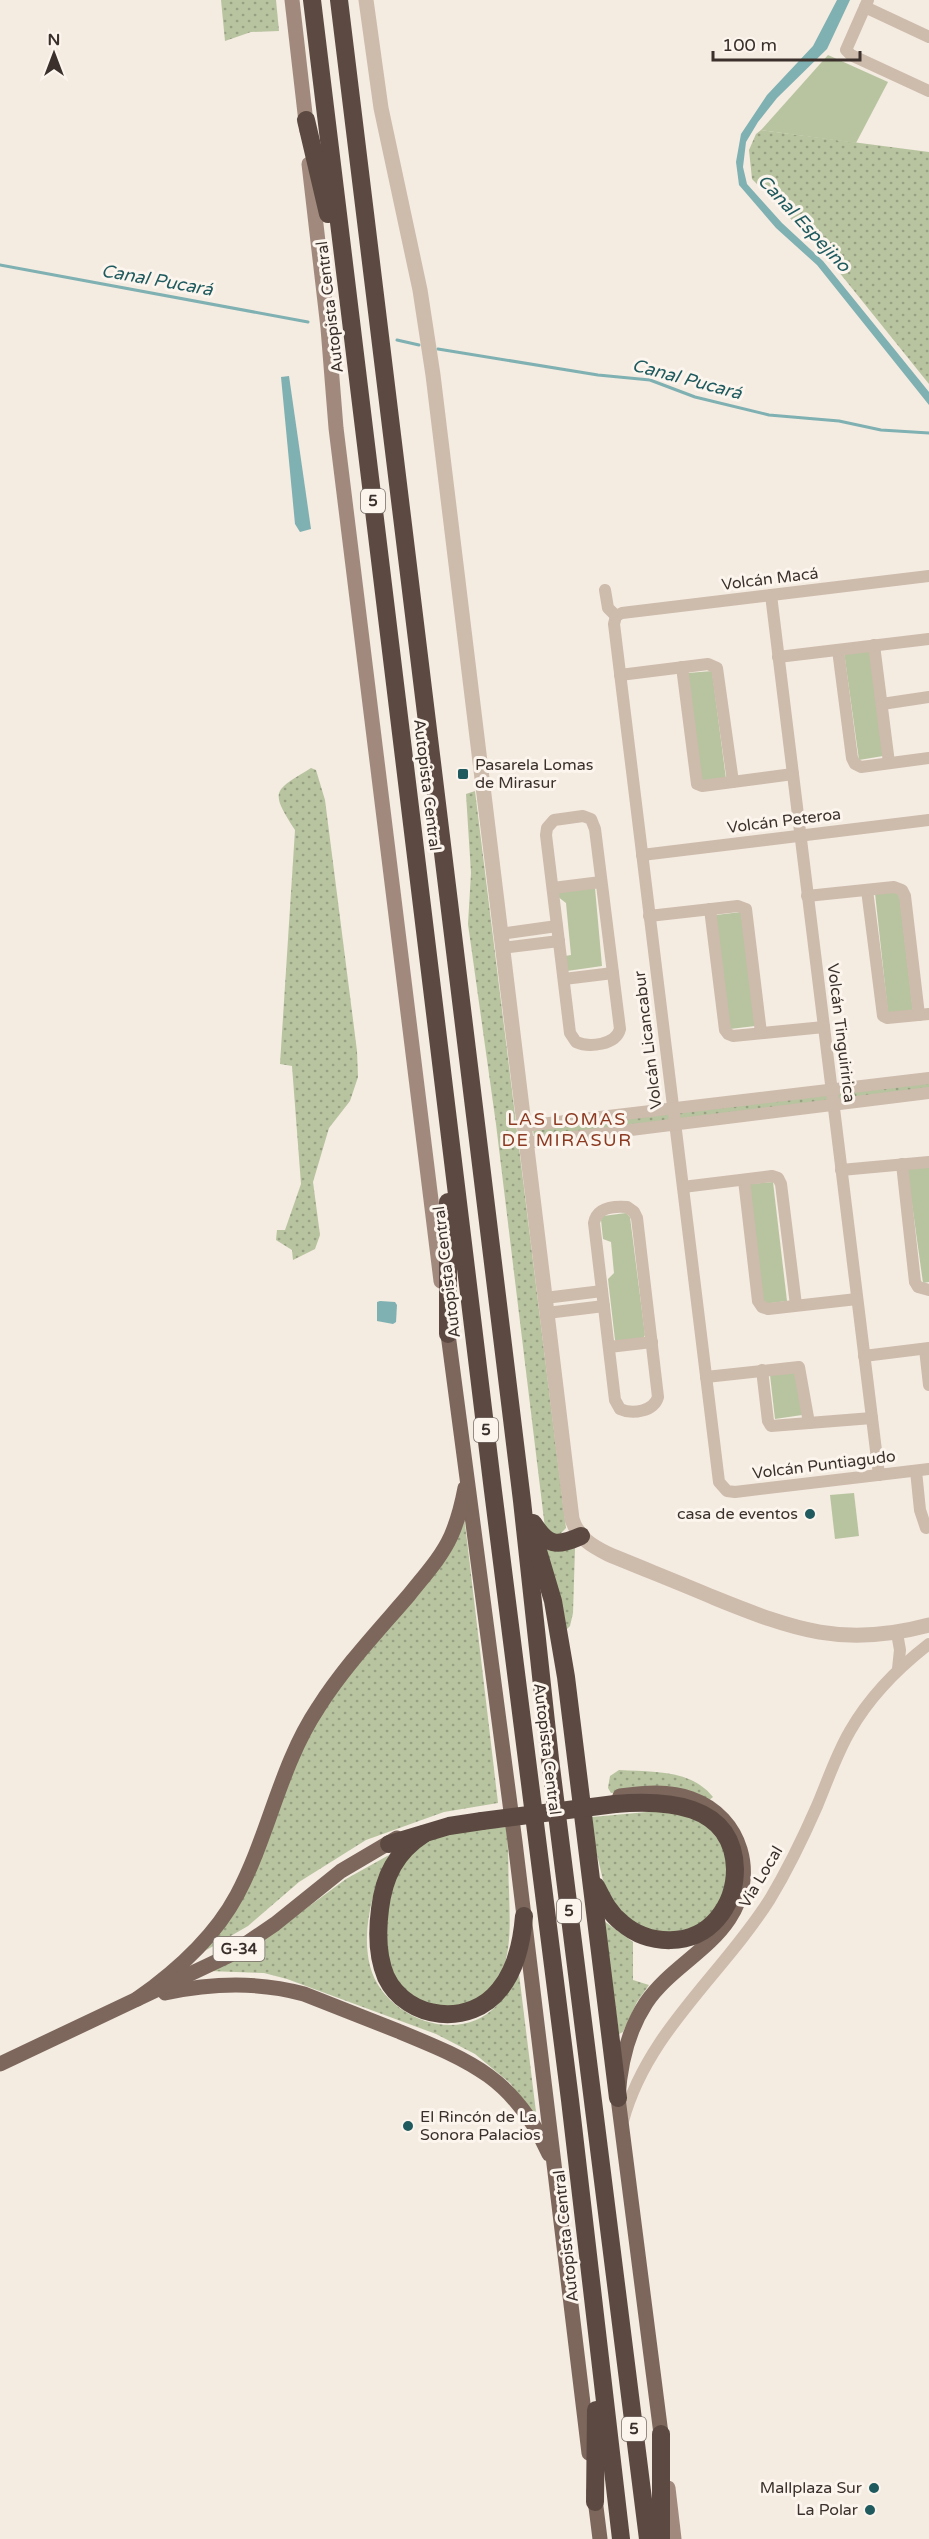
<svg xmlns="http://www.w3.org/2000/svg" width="929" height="2539" viewBox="0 0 929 2539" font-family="'Varela Round',sans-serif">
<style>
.grass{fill:url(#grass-dots)}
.park{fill:#b8c4a0}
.water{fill:#7fb0b2}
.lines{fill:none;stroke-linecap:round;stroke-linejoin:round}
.stream{stroke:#7fb0b2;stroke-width:3}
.minor{stroke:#cdbbac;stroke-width:12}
.tertiary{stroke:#cdbbac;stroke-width:15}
.secondary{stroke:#a18a7d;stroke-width:15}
.primary{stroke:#7d675c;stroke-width:15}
.motorway{stroke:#5c4a42;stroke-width:18}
.motorway-bridge{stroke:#5c4a42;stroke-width:18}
.poi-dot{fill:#1f5a5e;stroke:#fbf5ee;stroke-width:2}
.labels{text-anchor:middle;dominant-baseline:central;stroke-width:6;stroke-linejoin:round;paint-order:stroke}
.shield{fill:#fbf5ee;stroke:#756b66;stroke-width:1.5}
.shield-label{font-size:15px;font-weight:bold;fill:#3b302b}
.street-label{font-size:16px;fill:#3b302b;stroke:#fbf5ee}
.poi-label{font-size:16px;fill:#3b302b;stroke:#fbf5ee;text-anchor:end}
.water-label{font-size:18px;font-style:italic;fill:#1f5a5e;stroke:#fbf5ee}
.neighbourhood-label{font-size:18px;letter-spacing:1.5px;fill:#8c3b22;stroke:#fbf5ee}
</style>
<defs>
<pattern id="grass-dots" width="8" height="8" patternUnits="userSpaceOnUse" patternTransform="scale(1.5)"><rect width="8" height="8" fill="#b8c4a0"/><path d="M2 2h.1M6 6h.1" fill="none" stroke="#97a083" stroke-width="1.8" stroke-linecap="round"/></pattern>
</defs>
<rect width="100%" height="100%" fill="#f4ebe1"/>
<g class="grass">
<polygon points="221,0 276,0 279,31 251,32 225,41"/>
<polygon points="761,130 929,152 929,384 822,251 752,179 749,150 756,134"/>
<path d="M 311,768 L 316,770 L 325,800 L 357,1051 L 358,1077 L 350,1101 L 329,1128 L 313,1182 L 320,1235 L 315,1249 L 293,1260 L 292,1250 L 276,1240 L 277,1230 L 285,1230 L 301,1184 L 292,1066 L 280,1064 L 295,830 C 269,790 274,791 311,768 Z"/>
<polygon points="475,791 566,1528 559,1535 550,1534 545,1528 496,1124 468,924 471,873 466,794"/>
<polygon points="929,1082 929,1089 534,1138 533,1129"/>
<polygon points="464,1515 498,1803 444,1812 366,1840 299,1882 248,1926 196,1956 215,1934 308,1729"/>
<polygon points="544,1545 575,1548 573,1613 570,1626 566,1630"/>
<path d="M 619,1770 C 652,1772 691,1769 713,1797 L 708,1801 L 646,1791 L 611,1793 L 608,1788 L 610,1776 Z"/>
<polygon points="669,1810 700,1818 722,1844 727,1862 727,1884 723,1897 711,1915 696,1927 667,1934 638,1927 610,1899 603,1880 594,1842 592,1817"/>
<path d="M 506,1827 C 509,1848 508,1869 509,1890 C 510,1934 516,1991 462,2005 C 445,2009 425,2006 410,1995 C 373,1968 381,1871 418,1847 C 425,1842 434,1835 442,1833 C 460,1828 487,1829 506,1827 Z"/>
<path d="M 389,1855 C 373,1888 361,1930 370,1966 C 381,2009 436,2037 476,2020 C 497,2011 508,1992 519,1974 L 537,2120 L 510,2083 L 475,2054 L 436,2034 L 287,1979 L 264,1973 L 209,1971 L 274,1932 L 346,1879 Z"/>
<polygon points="604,1921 633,1942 633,1980 649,1985 637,2002 623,2032 619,2034"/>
</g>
<g class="park">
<polygon points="828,55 888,82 856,143 761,130"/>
<polygon points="870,651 883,756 859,760 844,652"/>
<polygon points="712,671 726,779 698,782 688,673"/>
<polygon points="595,888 602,966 567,971 565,956 571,955 566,903 557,896 558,892"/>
<polygon points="899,891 913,1011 888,1013 875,893"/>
<polygon points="741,912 755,1026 730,1029 716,915"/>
<polygon points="929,1166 929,1282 923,1283 907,1168"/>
<polygon points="773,1182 787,1301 763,1304 749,1184"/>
<polygon points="626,1213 630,1217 645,1335 642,1340 618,1343 615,1340 608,1279 614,1273 611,1242 603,1239 601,1220 603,1216"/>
<polygon points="797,1372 802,1415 775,1419 770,1375"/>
<polygon points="854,1493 859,1536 835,1539 830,1495"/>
</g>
<g class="water">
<polygon points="837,0 850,0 827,49 777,98 758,122 746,142 743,167 747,184 782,223 823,261 929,392 929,405 817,265 776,228 739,185 736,162 741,134 767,95 813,46"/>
<polygon points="289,376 311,529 300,532 295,524 281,377"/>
<polygon points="380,1301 395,1302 397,1305 396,1322 393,1324 377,1321 377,1302"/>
</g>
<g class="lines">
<g class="stream">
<polyline points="0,265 308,322"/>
<polyline points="397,340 419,345"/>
<polyline points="438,349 598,375 650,380 695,397 769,415 839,421 881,430 929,433"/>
</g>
<g class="minor">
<polyline points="868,0 846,50 851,55 929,91"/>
<polyline points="865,7 929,37"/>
<polyline points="605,590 608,608 616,616"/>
<polyline points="771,595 879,1475"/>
<polyline points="616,616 614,624 719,1482 727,1491 735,1492 929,1469"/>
<polyline points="616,616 622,613 929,576"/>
<polyline points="874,645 889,763"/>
<polyline points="838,650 852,758 855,764 861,767 929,758"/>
<polyline points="778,657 929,639"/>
<polyline points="682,667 697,784 702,786 793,774"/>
<polyline points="620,675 708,664 717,668 733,782"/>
<polyline points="882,704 929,697"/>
<path d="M 583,816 L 591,819 L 595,829 L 620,1029 C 616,1045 589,1048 576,1042 L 570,1033 L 546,835 L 547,828 L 554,820 Z"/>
<polyline points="642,855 929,820"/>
<polyline points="553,888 601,882"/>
<polyline points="867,890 883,1016 887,1018 929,1014"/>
<polyline points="807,896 894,887 902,890 905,896 919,1015"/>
<polyline points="710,909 725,1030 728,1034 733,1036 824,1027"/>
<polyline points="649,916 738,906 746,909 761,1033"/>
<polyline points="500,934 557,926"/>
<polyline points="502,948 559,941"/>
<polyline points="564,979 613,973"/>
<polyline points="524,1126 929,1078"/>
<polyline points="526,1143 929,1093"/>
<polyline points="902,1164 915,1282 918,1287 929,1290"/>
<polyline points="841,1170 929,1162"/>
<polyline points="744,1180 758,1301 762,1307 768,1309 857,1299"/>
<polyline points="683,1187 772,1176 778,1178 781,1184 796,1305"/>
<path d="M 627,1207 L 634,1212 L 637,1218 L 658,1397 C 654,1411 633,1415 620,1409 L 615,1400 L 594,1223 C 597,1207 613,1206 627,1207 Z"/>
<polyline points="545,1298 602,1291"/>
<polyline points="547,1313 604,1306"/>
<polyline points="609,1347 652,1342"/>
<polyline points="925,1349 929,1385"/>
<polyline points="864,1356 929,1348"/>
<polyline points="762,1370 768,1421 771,1426 872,1418"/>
<polyline points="706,1377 799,1367 809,1423"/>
<polyline points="916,1471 920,1510 926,1528"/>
<polyline points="897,1633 900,1650 898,1669"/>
<path d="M 623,2121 C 647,2032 722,1975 770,1899 C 788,1869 803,1838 817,1806 C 828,1780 836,1755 850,1731 C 870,1696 898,1668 929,1644"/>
</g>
<path class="tertiary" d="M 366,0 L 381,108 L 420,290 L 433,375 L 572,1519 C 578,1538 592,1546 608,1554 C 644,1569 680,1583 715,1598 C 794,1630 844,1648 929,1625"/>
<g class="secondary">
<polyline points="292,0 307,131"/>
<polyline points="309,164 328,328 336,428 441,1281"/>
<polyline points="668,2488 674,2539"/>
</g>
<g class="primary">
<polyline points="448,1334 515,1842 589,2453"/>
<path d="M 620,1796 C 643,1793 669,1790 692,1799 C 742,1817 758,1876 729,1919 C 707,1952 668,1970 646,2003 C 627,2032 620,2065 618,2098 L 661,2434"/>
<path d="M 165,1993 C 212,1983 257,1981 304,1994 C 335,2006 367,2019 398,2031 C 471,2061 514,2078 549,2154"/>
<path d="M 137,1999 C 177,1971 214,1938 237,1895 C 269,1835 280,1765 318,1708 C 344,1667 378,1631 409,1595 C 424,1576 441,1558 451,1536 C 458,1520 462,1504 465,1488"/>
<polyline points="0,2064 228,1956 275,1924 341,1871 397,1838"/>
<polyline points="594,2491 600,2539"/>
</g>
<g class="motorway">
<polyline points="312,0 493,1491 570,2100 621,2539"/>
<polyline points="339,0 522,1501 550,1759 648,2539"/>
<polyline points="306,120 328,214"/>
<polyline points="448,1334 448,1202"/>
<path d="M 533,1523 C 548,1546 556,1547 581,1536"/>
<polyline points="533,1534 553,1601 566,1677 618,2098"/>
<path d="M 424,1834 C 396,1852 384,1876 380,1909 C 377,1932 377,1956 386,1977 C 407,2021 471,2027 500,1989 C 517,1968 522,1941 524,1916"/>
<polyline points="389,1844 449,1826 482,1821"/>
<path d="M 596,1886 C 603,1900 609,1913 622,1923 C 649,1946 693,1947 717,1919 C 729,1905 735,1887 735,1869 C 733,1802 664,1800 615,1804"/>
<polyline points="595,2502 596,2410"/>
<polyline points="661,2539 661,2434"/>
</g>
<polyline class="motorway-bridge" points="482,1821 615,1804"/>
</g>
<g class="poi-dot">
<rect x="457" y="768" width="12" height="12" rx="3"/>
<circle cx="810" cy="1514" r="6"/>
<circle cx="408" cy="2126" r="6"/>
<circle cx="874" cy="2488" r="6"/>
<circle cx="870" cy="2510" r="6"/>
</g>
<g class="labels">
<g class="shield">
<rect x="361" y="489" width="24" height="24" rx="4.5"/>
<rect x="474" y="1418" width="24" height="24" rx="4.5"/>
<rect x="557" y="1899" width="24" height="24" rx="4.5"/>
<rect x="213.5" y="1937" width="51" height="24" rx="4.5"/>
<rect x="622" y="2417" width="24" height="24" rx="4.5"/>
</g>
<g class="shield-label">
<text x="373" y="501">5</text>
<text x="486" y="1430">5</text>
<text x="569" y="1911">5</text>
<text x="239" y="1949">G-34</text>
<text x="634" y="2429">5</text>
</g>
<g class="street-label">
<text transform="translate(330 307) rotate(-97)">Autopista Central</text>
<text transform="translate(770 579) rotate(-7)">Volcán Macá</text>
<text transform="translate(427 785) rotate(83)">Autopista Central</text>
<text transform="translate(784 821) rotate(-7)">Volcán Peteroa</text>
<text transform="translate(841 1033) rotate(83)">Volcán Tinguiririca</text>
<text transform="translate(648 1040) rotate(-97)">Volcán Licancabur</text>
<text transform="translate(447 1272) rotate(-97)">Autopista Central</text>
<text transform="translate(824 1465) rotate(-7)">Volcán Puntiagudo</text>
<text transform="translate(547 1749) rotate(83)">Autopista Central</text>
<text transform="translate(761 1877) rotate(-59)">Vía Local</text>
<text transform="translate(566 2236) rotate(-96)">Autopista Central</text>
</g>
<g class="poi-label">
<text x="475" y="765" text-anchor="start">Pasarela Lomas<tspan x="475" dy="18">de Mirasur</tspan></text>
<text x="798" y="1514">casa de eventos</text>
<text x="420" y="2117" text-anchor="start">El Rincón de La<tspan x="420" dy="18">Sonora Palacios</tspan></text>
<text x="862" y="2488">Mallplaza Sur</text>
<text x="858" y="2510">La Polar</text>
</g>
<g class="water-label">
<text transform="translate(804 223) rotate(47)">Canal Espejino</text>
<text transform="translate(157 280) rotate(10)">Canal Pucará</text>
<text transform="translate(687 379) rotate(15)">Canal Pucará</text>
</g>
<g class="neighbourhood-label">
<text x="567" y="1119">LAS LOMAS<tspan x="567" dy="21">DE MIRASUR</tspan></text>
</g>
</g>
<g transform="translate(54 54)" stroke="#fbf5ee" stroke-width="4.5" paint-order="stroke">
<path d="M0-4.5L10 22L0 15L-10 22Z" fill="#3b302b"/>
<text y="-9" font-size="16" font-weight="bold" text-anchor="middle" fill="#3b302b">N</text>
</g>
<path d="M713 51v9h147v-9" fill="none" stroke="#3b302b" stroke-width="3"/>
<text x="722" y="51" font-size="18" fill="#3b302b" stroke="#fbf5ee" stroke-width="4.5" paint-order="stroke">100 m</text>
</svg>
